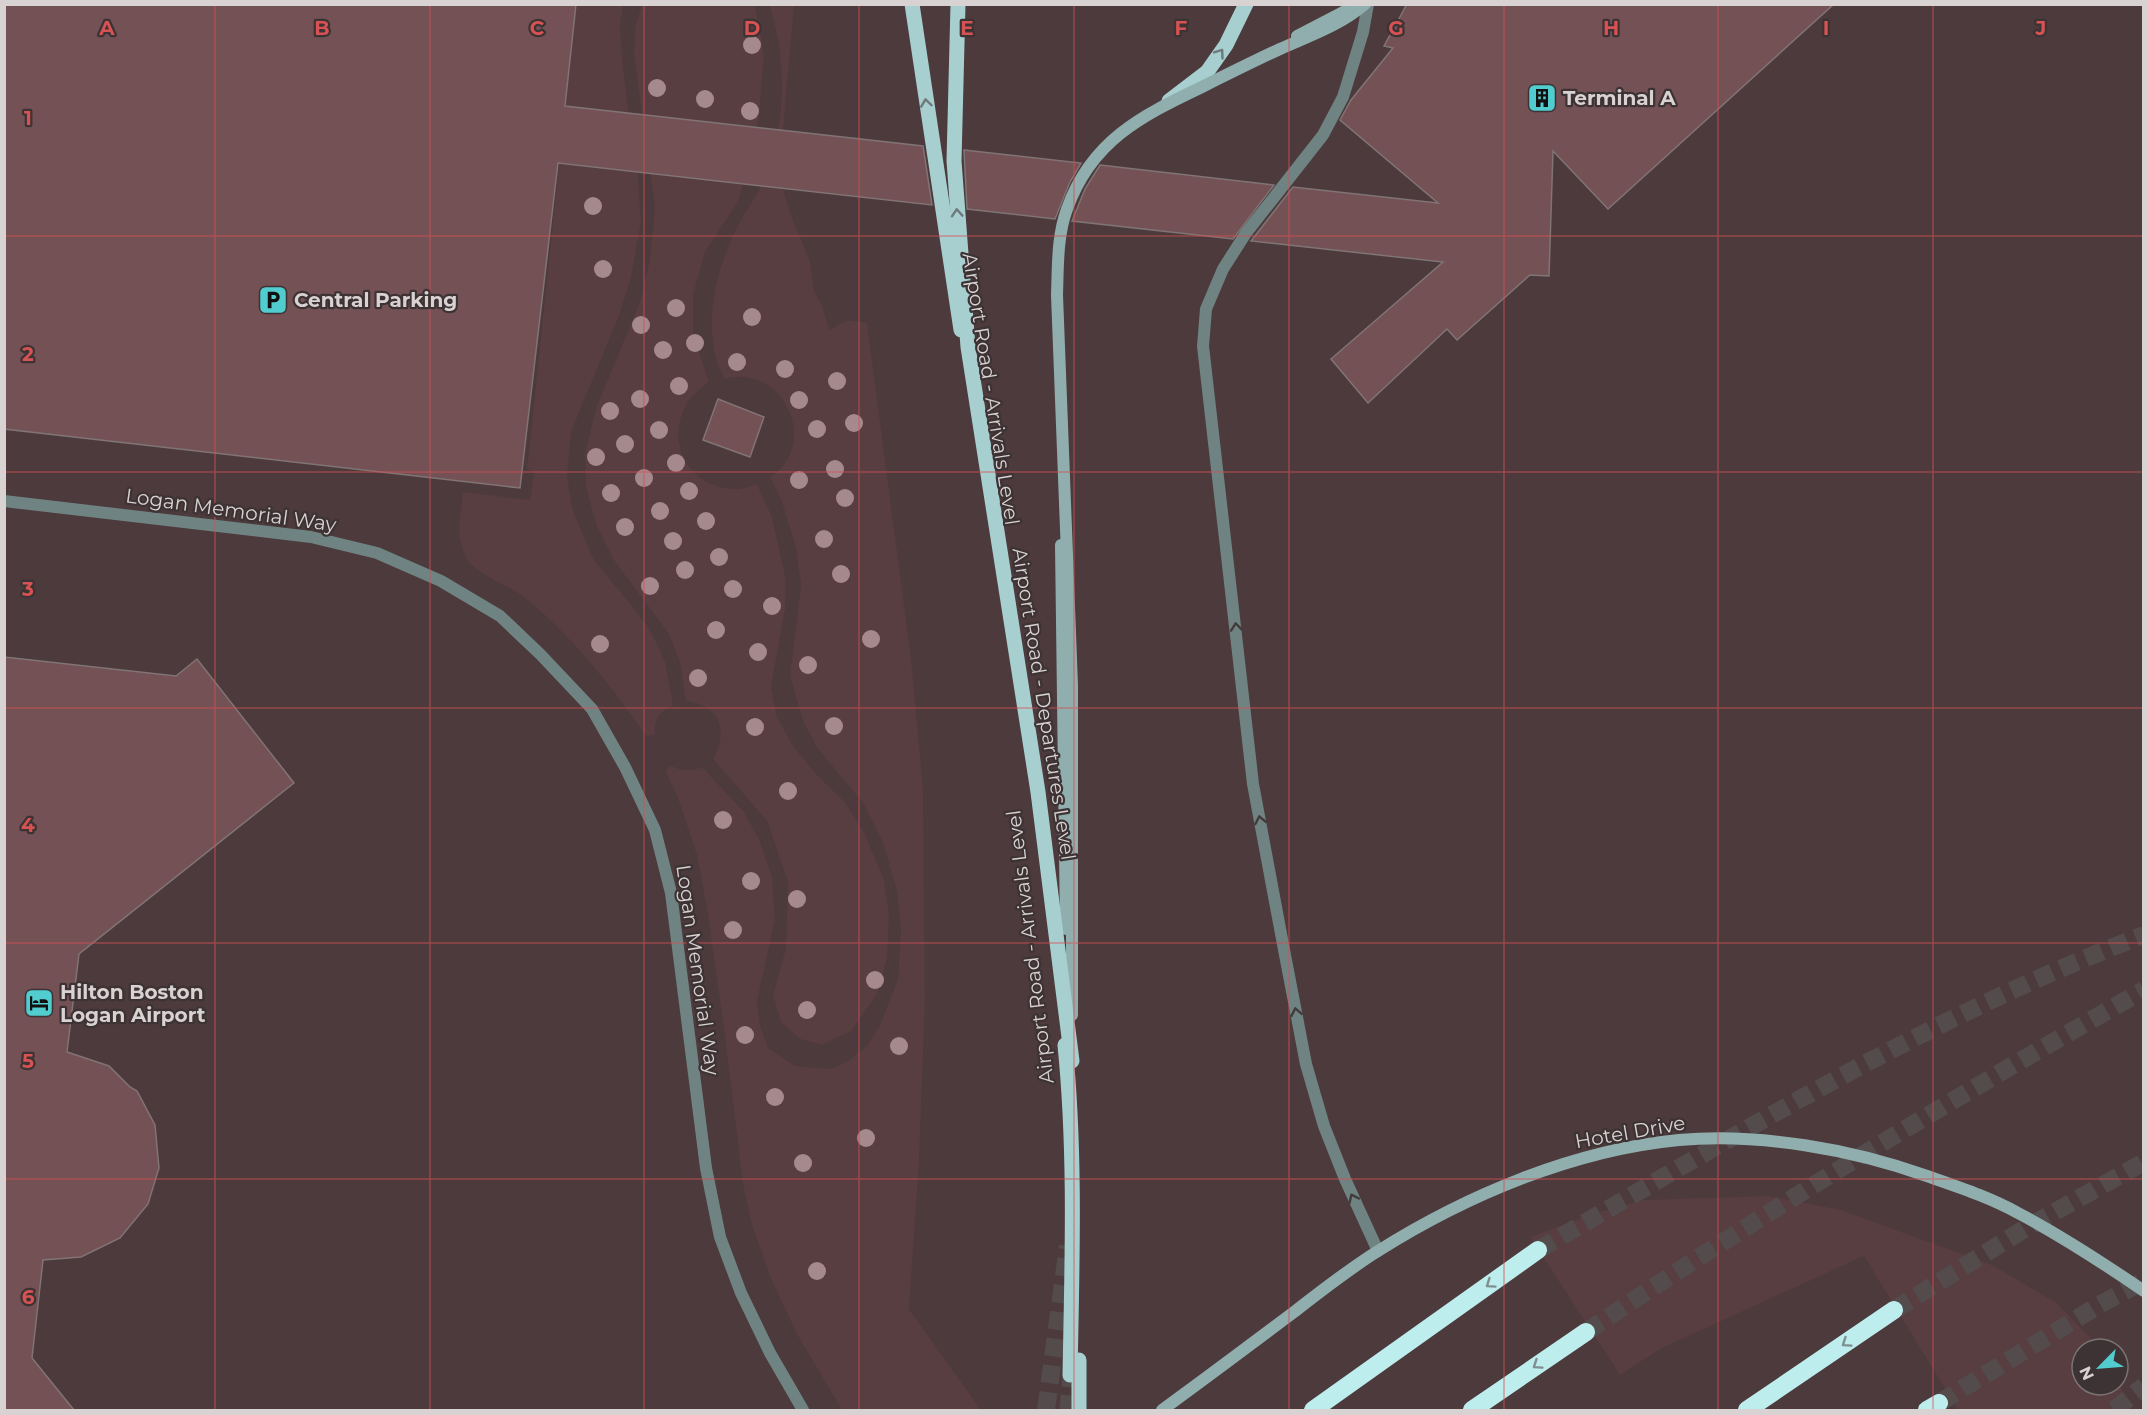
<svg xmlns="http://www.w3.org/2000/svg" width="2148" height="1415" viewBox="0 0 2148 1415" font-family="Montserrat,sans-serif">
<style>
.built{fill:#4c3a3c;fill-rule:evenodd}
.green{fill:#583d41}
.building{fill:#745155;stroke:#807475;stroke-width:1.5}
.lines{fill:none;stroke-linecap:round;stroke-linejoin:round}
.primary-tunnel{stroke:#544b4c;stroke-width:15;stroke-dasharray:15 8;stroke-linecap:butt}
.motorway-tunnel{stroke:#544b4c;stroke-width:18;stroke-dasharray:18 9;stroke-linecap:butt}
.service{stroke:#708383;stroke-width:12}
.minor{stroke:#708383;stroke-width:12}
.secondary{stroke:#90aeae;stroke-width:12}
.primary{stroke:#a8cfd0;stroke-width:15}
.motorway{stroke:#beedee;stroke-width:18}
.secondary-bridge{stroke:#90aeae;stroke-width:12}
.primary-bridge{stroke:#a8cfd0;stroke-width:15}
.tree{fill:#a5898d}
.oneway{stroke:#6d797a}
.oneway2{stroke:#423b3c}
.oneway3{stroke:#7e9091}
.grid{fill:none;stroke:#d75253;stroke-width:1.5;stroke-opacity:0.55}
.labels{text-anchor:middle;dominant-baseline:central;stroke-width:4.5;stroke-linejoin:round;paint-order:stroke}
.poi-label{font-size:20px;font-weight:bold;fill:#d9d2d3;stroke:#3d3334;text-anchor:start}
.street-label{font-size:20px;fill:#d9d2d3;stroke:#3d3334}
.grid-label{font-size:20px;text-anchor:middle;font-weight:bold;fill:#d75253;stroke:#3d3334;stroke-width:4.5;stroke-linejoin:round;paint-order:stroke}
</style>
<rect width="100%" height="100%" fill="#3d3334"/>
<path class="built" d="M 5,5 L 2143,5 L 2143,1410 L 5,1410 ZM 2082,1349 L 2118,1349 L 2118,1385 L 2082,1385 Z"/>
<g class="green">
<path d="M 576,5 L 623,5 L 620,26 L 623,69 L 638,178 L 641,221 L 631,278 L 620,313 L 571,432 L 567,476 L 573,511 L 594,560 L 637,612 L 653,636 L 665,661 L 673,705 C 660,711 654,720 655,734 L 647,737 C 612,687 572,636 524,597 C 510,586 474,573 467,559 C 455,537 460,516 463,492 L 530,500 L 534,472 L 527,470 Z"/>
<path d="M 642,5 L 755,5 L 764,54 L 759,117 L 738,202 L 705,252 L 693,295 L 693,333 L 709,382 C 702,388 690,396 686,405 C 665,445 690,487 734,489 C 742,490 750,486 757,484 L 772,517 L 786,580 L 785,610 L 771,687 L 777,717 L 793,746 L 817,775 L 845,802 L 864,832 L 884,880 L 889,915 L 887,958 L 877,994 L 851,1031 L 822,1045 L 800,1039 L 781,1022 L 773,995 L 786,948 L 788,882 L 767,821 L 713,759 C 729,730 720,705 686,701 L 680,663 L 669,634 L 613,559 L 597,527 L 586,488 L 585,454 L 596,408 L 640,302 L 650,259 L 655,207 L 634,56 L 635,27 Z"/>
<path d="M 769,5 L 794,5 L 779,177 L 791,215 L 810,261 L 814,291 L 822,305 L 829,330 L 847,320 L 867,323 L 911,658 L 923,788 L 925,1000 L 919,1161 L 909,1309 L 981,1410 L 842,1410 L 797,1334 L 772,1281 L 752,1225 L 743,1184 L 723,1022 L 708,915 L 697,855 L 678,798 L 665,770 L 671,766 C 684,771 690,772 702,767 L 744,812 L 759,839 L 772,877 L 775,919 L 757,1002 L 760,1025 L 768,1048 L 795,1066 L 830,1069 L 847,1062 L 867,1046 L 880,1025 L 898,979 L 901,930 L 897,891 L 883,843 L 863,803 L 818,749 L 803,721 L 797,701 L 790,675 L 801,585 L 796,548 L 782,502 L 770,477 C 822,443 781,362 725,379 C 722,373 717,365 716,358 C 704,311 719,260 742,218 C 746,210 752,203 756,195 C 764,182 770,163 774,148 C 786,102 784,49 769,5 Z"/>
<polygon points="1769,1196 1841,1210 1992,1265 2057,1303 2101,1349 2082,1349 2082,1385 2118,1385 2118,1377 2128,1410 1958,1410 1864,1256 1662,1348 1620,1375 1530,1237 1592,1214 1644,1200"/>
</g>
<g class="building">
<polygon points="4,4 576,4 565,106 923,146 932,205 558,163 520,488 4,429"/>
<polygon points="1407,4 1834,4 1608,209 1553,151 1549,276 1530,275 1457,340 1447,329 1368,403 1331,359 1443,262 1251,241 1293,187 1438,203 1340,120 1351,100 1393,48 1384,46"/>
<polygon points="964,150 1081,163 1070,182 1055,219 967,209"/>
<polygon points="1100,165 1274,185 1233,239 1072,221 1085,189"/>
<polygon points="718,399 764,417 750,457 703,440"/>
<polygon points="4,657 176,676 197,659 294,783 79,954 67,1052 109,1066 130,1087 137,1091 155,1125 159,1168 148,1204 120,1238 81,1257 43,1260 32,1358 74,1410 4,1410"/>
</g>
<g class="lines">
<polyline class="primary-tunnel" points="1067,1410 1070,1375"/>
<g class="motorway-tunnel">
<path d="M 1538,1250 C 1735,1136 1930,1016 2144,935"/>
<polyline points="1894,1310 2026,1228 2144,1162"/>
<path d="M 1586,1332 C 1767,1210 1953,1098 2144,990"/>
<polyline points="1939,1403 2099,1305 2144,1281"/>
<polyline points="1046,1410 1068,1246"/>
<polyline points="2114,1410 2144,1386"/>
</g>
<polyline class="service" points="1368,4 1363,32 1343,97 1323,135 1246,233 1223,269 1206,309 1203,346 1253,784 1285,955 1306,1064 1324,1126 1345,1179 1378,1251"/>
<polyline class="minor" points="4,501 311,537 377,553 441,581 500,616 540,654 592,709 625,767 655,830 671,893 706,1168 720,1237 741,1293 770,1353 803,1410"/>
<g class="secondary">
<polyline points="1297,36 1349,9 1352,4"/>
<polyline points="1061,545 1066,929"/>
<path d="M 1162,1410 C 1206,1378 1250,1345 1294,1312 C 1321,1291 1349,1269 1378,1251 C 1467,1195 1574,1150 1679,1140 C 1760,1133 1851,1149 1927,1176 C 1958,1187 1989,1197 2018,1213 C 2062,1236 2103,1263 2144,1291"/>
</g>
<g class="primary">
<polyline points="912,4 961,330"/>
<polyline points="1169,101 1207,72 1226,45 1246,4"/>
<path d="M 1065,1045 C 1076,1155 1072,1265 1070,1375"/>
<polyline points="1079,1410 1079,1360"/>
</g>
<g class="motorway">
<polyline points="1313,1410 1538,1250"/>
<polyline points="1472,1410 1586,1332"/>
<polyline points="1747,1410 1894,1310"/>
<polyline points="1927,1410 1939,1403"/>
</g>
<path class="secondary-bridge" d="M 1072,1015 L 1072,685 L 1057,295 C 1058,267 1057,236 1067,209 C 1091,141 1141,116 1202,87 C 1228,74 1254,61 1280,49 C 1309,36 1341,25 1365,4"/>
<polyline class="primary-bridge" points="958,4 954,161 968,347 1038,792 1072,1061"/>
</g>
<g class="tree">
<circle cx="752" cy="45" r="9"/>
<circle cx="657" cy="88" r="9"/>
<circle cx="705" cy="99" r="9"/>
<circle cx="750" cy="111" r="9"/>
<circle cx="593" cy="206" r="9"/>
<circle cx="603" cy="269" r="9"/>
<circle cx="676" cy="308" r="9"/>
<circle cx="752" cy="317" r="9"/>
<circle cx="641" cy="325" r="9"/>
<circle cx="695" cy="343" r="9"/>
<circle cx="663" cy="350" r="9"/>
<circle cx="737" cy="362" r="9"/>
<circle cx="785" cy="369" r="9"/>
<circle cx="837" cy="381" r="9"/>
<circle cx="679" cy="386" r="9"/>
<circle cx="640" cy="399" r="9"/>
<circle cx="799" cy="400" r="9"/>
<circle cx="610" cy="411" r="9"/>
<circle cx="854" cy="423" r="9"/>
<circle cx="817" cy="429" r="9"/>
<circle cx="659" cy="430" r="9"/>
<circle cx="625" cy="444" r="9"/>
<circle cx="596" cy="457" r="9"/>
<circle cx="676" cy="463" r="9"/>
<circle cx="835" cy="469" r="9"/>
<circle cx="644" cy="478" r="9"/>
<circle cx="799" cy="480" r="9"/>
<circle cx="689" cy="491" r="9"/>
<circle cx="611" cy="493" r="9"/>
<circle cx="845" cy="498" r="9"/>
<circle cx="660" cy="511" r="9"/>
<circle cx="706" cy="521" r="9"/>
<circle cx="625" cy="527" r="9"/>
<circle cx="824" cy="539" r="9"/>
<circle cx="673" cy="541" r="9"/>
<circle cx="719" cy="557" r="9"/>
<circle cx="685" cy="570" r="9"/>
<circle cx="841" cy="574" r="9"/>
<circle cx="650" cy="586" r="9"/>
<circle cx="733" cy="589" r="9"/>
<circle cx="772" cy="606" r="9"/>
<circle cx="716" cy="630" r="9"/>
<circle cx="871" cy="639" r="9"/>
<circle cx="600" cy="644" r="9"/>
<circle cx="758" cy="652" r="9"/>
<circle cx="808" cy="665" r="9"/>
<circle cx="698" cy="678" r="9"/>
<circle cx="834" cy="726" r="9"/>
<circle cx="755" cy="727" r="9"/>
<circle cx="788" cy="791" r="9"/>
<circle cx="723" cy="820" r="9"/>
<circle cx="751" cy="881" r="9"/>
<circle cx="797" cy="899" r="9"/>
<circle cx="733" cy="930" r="9"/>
<circle cx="875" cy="980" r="9"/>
<circle cx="807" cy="1010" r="9"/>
<circle cx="745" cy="1035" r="9"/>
<circle cx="899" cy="1046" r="9"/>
<circle cx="775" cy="1097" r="9"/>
<circle cx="866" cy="1138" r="9"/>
<circle cx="803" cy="1163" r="9"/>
<circle cx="817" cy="1271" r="9"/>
</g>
<defs><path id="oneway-chevron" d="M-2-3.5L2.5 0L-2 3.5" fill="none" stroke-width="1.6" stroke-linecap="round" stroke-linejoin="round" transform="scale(1.5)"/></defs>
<g class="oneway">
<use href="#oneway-chevron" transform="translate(1220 53) rotate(-54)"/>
<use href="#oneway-chevron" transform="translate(926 103) rotate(-98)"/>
<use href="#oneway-chevron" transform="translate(957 213) rotate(-94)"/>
</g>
<g class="oneway2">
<use href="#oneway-chevron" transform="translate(1236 627) rotate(-96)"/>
<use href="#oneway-chevron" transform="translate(1260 820) rotate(-101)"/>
<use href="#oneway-chevron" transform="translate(1296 1012) rotate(-101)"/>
<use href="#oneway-chevron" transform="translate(1353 1198) rotate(-115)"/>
</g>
<g class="oneway3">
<use href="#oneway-chevron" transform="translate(1490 1284) rotate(145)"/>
<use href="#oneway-chevron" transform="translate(1846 1343) rotate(146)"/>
<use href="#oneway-chevron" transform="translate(1537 1365) rotate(146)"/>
</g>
<path class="grid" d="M 215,4 L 215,1410M 430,4 L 430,1410M 644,4 L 644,1410M 859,4 L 859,1410M 1074,4 L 1074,1410M 1289,4 L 1289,1410M 1504,4 L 1504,1410M 1718,4 L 1718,1410M 1933,4 L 1933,1410M 4,236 L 2144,236M 4,472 L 2144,472M 4,708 L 2144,708M 4,943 L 2144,943M 4,1179 L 2144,1179"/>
<defs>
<g id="building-square" transform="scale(1.5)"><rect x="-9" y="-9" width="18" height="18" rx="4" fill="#52cdcf" stroke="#3d3334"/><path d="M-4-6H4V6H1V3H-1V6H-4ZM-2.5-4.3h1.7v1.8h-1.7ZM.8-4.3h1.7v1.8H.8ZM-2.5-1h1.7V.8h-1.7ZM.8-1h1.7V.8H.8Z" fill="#111"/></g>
<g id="parking-square" transform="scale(1.5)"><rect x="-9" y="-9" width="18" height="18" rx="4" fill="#52cdcf" stroke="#3d3334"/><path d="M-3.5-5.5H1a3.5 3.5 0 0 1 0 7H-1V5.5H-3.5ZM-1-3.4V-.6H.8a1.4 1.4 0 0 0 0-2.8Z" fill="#111"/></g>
<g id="hotel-square" transform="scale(1.5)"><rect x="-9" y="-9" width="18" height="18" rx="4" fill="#52cdcf" stroke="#3d3334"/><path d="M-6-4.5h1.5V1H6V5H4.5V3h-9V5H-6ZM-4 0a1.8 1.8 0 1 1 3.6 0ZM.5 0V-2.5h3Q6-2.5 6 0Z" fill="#111"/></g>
</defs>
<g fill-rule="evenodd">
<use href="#building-square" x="1542" y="98"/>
<use href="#parking-square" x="273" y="300"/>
<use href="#hotel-square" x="39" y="1003"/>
</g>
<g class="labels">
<g class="poi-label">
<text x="1563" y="98">Terminal A</text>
<text x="294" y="300">Central Parking</text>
<text x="60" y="992">Hilton Boston<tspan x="60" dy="23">Logan Airport</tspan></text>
</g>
<g class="street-label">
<text transform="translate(991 389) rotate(81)">Airport Road - Arrivals Level</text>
<text transform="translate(231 510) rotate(8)">Logan Memorial Way</text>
<text transform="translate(1044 704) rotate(81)">Airport Road - Departures Level</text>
<text transform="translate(1030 947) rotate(-97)">Airport Road - Arrivals Level</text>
<text transform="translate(698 970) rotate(82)">Logan Memorial Way</text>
<text transform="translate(1630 1132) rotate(-10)">Hotel Drive</text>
</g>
</g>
<g class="grid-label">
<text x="107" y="35">A</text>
<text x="322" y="35">B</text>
<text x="537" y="35">C</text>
<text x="752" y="35">D</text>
<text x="967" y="35">E</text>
<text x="1181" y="35">F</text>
<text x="1396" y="35">G</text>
<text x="1611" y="35">H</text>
<text x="1826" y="35">I</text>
<text x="2041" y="35">J</text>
<text x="28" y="125">1</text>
<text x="28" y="361">2</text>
<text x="28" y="596">3</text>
<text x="28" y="832">4</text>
<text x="28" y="1068">5</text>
<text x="28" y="1304">6</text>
</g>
<rect width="2148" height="1415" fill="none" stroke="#d9d2d3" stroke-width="12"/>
<g transform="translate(2100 1367) rotate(245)"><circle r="28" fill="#3d3334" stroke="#7b7374" stroke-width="1.5"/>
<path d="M0-4.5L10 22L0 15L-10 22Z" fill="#52cdcf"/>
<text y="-9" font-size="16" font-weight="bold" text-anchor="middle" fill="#d9d2d3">N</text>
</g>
</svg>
